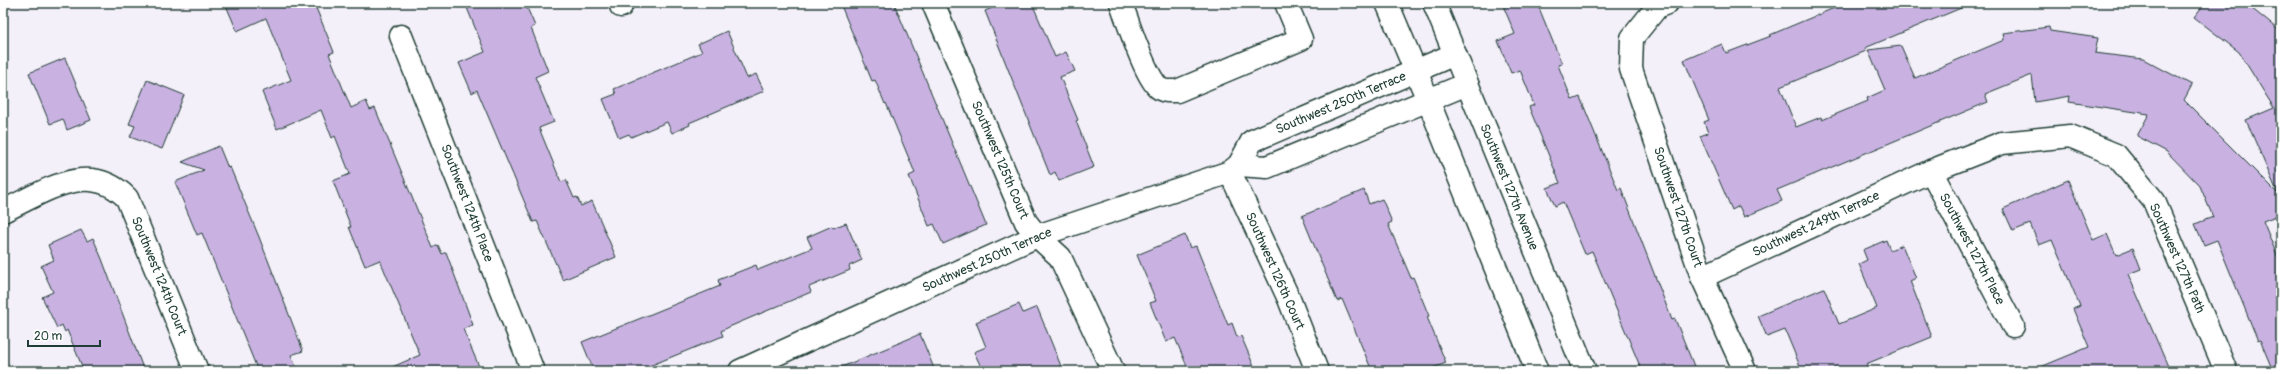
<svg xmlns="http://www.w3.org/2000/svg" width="2284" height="374" viewBox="0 0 2284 374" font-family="Pangolin,sans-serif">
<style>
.building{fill:#c9b2e2;stroke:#1f3d34}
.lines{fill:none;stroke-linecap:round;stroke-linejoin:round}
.minor-casing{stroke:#1f3d34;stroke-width:25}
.minor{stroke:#fff;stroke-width:22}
.labels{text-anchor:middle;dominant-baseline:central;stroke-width:3;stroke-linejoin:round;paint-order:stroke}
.street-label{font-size:13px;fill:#1f3d34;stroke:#fff}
</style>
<rect width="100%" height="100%" fill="#f4f0f9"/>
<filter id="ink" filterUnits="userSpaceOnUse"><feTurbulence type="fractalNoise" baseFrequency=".025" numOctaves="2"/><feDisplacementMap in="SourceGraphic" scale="8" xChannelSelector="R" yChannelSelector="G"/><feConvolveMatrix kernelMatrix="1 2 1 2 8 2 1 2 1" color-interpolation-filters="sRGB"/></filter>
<g filter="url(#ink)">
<g class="building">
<polygon points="225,3 314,3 334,52 329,54 351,108 366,101 370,110 375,108 433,248 438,245 442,254 446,252 473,325 463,329 481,371 383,371 420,355 380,260 365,266 349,227 351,227 333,181 350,174 335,136 332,138 321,110 277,129 262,92 291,80 266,18 237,31"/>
<polygon points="465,3 525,3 535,26 531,28 548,71 535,77 554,122 539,128 561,182 566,180 574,198 577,197 581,206 592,201 616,257 563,280 537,221 533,222 477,90 472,93 459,63 485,52"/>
<polygon points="840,3 894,3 986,225 943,244 934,224 929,226 909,176 915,173 886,103 885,104 875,80 872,81"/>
<polygon points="1003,3 1032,3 1055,57 1066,52 1075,71 1060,77 1078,120 1076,121 1094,167 1059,181 1055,172 1050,175 985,11"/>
<polygon points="1502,3 1537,3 1562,64 1558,65 1572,100 1580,97 1618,190 1621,188 1672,320 1675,319 1696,371 1642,371 1592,251 1585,254 1563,202 1555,206 1547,188 1560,183 1529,107 1534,105 1520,70 1511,73 1498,41 1515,34"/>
<polygon points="1846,3 1973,3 1865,48 1866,51 1780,87 1796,127 1821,117 1822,120 1868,101 1867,98 1885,90 1868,50 1901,46 1915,78 2004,40 2003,33 2049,27 2050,31 2098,38 2095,53 2143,59 2192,85 2184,100 2278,194 2246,120 2274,108 2239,52 2194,17 2205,3 2245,3 2281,32 2281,214 2263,221 2281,265 2281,371 2273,371 2260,340 2258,341 2217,240 2204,245 2195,224 2213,217 2200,186 2167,152 2137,136 2149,114 2069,102 2070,96 2035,102 2032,75 1985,94 1988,102 1777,190 1782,201 1744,217 1739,206 1732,210 1700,136 1708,133 1704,122 1709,120 1684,60 1722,44 1726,53 1771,36 1770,35"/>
<polygon points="727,31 747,78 756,74 764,91 689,123 690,125 672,133 667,122 631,137 629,134 619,138 603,99 616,94 614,89 702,52 698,44"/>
<polygon points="65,58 91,120 67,130 63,119 50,124 29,73"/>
<polygon points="147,80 184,95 162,149 130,137 135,126 129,124"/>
<polygon points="219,146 228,168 230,167 259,237 300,343 303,351 291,355 298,371 258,371 202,233 197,235 175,182 204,170 182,162"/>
<polygon points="2068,180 2093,240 2107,234 2116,255 2133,248 2141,269 2128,274 2170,371 2031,371 2089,347 2073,309 2080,306 2052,240 2039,245 2030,224 2013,231 2003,209"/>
<polygon points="1364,190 1369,204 1382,199 1392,222 1388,224 1411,278 1413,277 1429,316 1427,317 1446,363 1425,371 1372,371 1342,299 1337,301 1302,216"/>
<polygon points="846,223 862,260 849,266 850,270 809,287 811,292 729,327 721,331 723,336 637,371 594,371 582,342 720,286 718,280 756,265 758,270 812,248 807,237 832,226 833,228"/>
<polygon points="81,230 87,241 93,238 102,259 144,371 84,371 67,330 65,332 62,325 57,328 42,297 53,292 41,266 54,260 48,245"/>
<polygon points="1185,235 1190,248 1196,246 1228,325 1232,323 1237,337 1241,336 1256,371 1189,371 1175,338 1166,342 1150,303 1156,301 1137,255"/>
<polygon points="1886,240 1890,250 1902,245 1916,278 1910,281 1932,337 1866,364 1869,371 1802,371 1785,330 1767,337 1758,316 1824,288 1839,324 1877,308 1859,264 1867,260 1863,250"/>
<polygon points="1019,304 1023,313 1037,307 1063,371 983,371 974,352 986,347 976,322"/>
<polygon points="920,334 935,371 832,371 894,345"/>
</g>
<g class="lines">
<g class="minor-casing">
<g id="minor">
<polyline points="933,3 1026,222 1037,236 1060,257 1113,371"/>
<path d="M 1121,3 C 1128,22 1145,76 1159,88 C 1164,92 1171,91 1177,91 L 1301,39 L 1286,3"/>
<polyline points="1387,3 1428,100 1537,371"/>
<polyline points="1434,3 1585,371"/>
<polyline points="1667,3 1657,7 1632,38 1631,69 1702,277 1745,371"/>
<polyline points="621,6 622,3"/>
<polyline points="401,36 533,371"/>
<polyline points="1239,165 1267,167 1467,84"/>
<polyline points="1931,171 2013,326"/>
<polyline points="1230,172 1289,299 1317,371"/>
<path d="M 3,211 C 45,192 88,159 127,198 L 197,371"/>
<polyline points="1702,277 1931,171 2002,143 2070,136 2116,155 2154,201 2226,371"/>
<polyline points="740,371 1037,236 1230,172 1239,165 1252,141 1455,54"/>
</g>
</g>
<use href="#minor" class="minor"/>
</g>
</g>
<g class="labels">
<g class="street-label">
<text transform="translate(1341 103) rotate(-23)">Southwest 250th Terrace</text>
<text transform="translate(1000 160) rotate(67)">Southwest 125th Court</text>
<text transform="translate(1509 187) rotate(68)">Southwest 127th Avenue</text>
<text transform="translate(467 203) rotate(69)">Southwest 124th Place</text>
<text transform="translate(1678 207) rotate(71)">Southwest 127th Court</text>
<text transform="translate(1816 224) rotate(-25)">Southwest 249th Terrace</text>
<text transform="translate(1972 249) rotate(62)">Southwest 127th Place</text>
<text transform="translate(2177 258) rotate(66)">Southwest 127th Path</text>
<text transform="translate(987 260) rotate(-24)">Southwest 250th Terrace</text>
<text transform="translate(1275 271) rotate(66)">Southwest 126th Court</text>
<text transform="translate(159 276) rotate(68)">Southwest 124th Court</text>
</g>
</g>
<rect width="2284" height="374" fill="none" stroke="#fff" stroke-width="16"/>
<rect x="8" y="8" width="2268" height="358" fill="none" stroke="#1f3d34" stroke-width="1.5" filter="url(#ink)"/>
<path d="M28 340v6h72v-6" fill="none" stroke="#1f3d34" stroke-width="2"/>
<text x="34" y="340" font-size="12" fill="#1f3d34" stroke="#ffffff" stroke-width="3" paint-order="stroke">20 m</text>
</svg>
